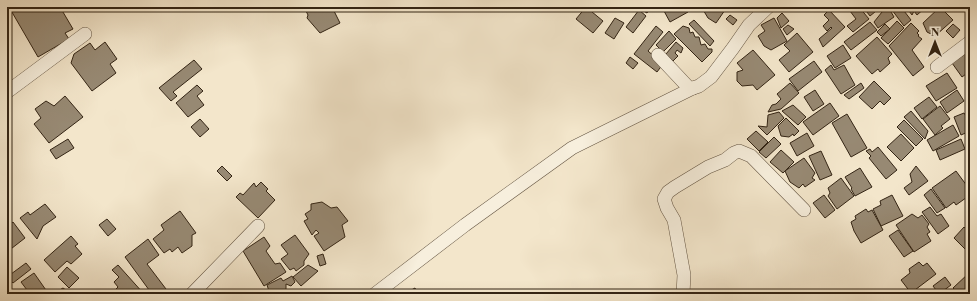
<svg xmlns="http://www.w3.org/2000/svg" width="977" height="301" viewBox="0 0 977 301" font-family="'Libre Bodoni',serif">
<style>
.building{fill:#978973;stroke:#332414}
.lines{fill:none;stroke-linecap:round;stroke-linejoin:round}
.minor-casing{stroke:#635442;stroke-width:14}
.minor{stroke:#f7efdd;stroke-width:13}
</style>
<rect width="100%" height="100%" fill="#f3e6cb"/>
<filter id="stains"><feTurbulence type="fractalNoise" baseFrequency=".005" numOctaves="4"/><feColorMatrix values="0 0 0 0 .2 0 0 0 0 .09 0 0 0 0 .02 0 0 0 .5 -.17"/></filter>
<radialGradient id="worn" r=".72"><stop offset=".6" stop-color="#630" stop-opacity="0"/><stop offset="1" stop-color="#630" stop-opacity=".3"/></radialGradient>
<g class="building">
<polygon points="9,7 60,7 73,29 65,33 69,39 38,57"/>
<polygon points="310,7 322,7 324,11 332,7 340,23 320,33 307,18 308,15 305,9"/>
<polygon points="586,7 603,21 593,33 576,19"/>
<polygon points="637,7 651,7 647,13"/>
<polygon points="671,7 685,7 688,12 670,22 664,11"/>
<polygon points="704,7 722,7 725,10 716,23 708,18 702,8"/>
<polygon points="847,7 859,7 869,19 853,32 847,26 856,19"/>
<polygon points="863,7 881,7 870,16"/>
<polygon points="886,7 888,7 894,17 878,28 874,22"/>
<polygon points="896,7 901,7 911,20 904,26 892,10"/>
<polygon points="906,7 926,7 917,15 914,11 912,15"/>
<polygon points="940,7 953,20 935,36 927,32 923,23"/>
<polygon points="639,10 646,16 633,33 626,27"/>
<polygon points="829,10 845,27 823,47 819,39 832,28 831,27 827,31 823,26 829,20 824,15"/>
<polygon points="782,13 789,21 781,28 777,18"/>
<polygon points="730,15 737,20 733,25 726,19"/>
<polygon points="615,18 624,23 614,39 605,33"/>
<polygon points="774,18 787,41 771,50 764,46 758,36 765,31 761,25"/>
<polygon points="694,20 714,41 710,46 689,24"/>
<polygon points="897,21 904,28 888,44 881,38"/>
<polygon points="870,22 877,30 851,50 844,42"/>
<polygon points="911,23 919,31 917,33 919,35 918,36 922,39 912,50 924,67 913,76 889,46"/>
<polygon points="885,24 890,29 881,36 877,32"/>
<polygon points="953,24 960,30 953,38 946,31"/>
<polygon points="788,25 794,29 787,35 783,29"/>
<polygon points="656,26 663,32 648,51 663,64 657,72 634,54"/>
<polygon points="683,26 689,28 690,33 693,32 695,37 699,37 701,45 705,44 708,49 712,49 712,52 702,62 674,34"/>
<polygon points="669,31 676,39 663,52 656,45"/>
<polygon points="797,33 813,52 789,72 779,60 790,51 784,45"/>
<polygon points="877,37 892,54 888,58 890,63 880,72 878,69 872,74 856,56"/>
<polygon points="105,42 117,59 110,64 116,73 92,91 71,63 74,54 90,43 95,50"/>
<polygon points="676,42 683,48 681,53 677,50 675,53 678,56 673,61 666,54"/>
<polygon points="843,45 851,58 835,68 827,56"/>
<polygon points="753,50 775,75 757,90 753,85 742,86 737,81 737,72 743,70 737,63"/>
<polygon points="968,52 970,55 970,71 962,77 952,63"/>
<polygon points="630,57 638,63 633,69 626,63"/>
<polygon points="194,60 202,69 173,92 177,96 171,101 159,88"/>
<polygon points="814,61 822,72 798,91 789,79"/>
<polygon points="831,65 834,70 844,65 855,85 841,94 825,70"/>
<polygon points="947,73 957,88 936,101 926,86"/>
<polygon points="874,81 891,98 884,105 880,101 872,109 859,97"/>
<polygon points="790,83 799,93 781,109 768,112 772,105 776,104 781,99 777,94"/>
<polygon points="861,83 864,88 849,99 844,95"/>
<polygon points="197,85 203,91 197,96 204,105 188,117 176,103"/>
<polygon points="815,90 824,104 813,111 804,97"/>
<polygon points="957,90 964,101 947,113 940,102"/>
<polygon points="65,96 83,117 49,143 34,124 41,118 35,109 46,101 54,106"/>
<polygon points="929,97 937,107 922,119 914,108"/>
<polygon points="830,103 839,116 813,135 803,122"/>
<polygon points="793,105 806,117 798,125 782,111"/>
<polygon points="940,106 950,119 941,126 943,128 935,135 923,119"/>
<polygon points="911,111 928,131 925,139 904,117"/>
<polygon points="779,112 784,118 767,135 758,126 767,127 768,115"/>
<polygon points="964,113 966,116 970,114 970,131 961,135 954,117"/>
<polygon points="847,114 867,148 851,157 832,123"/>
<polygon points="786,118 799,131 794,136 793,134 789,137 781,136 778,126"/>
<polygon points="200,119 209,129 200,137 191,127"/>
<polygon points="904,120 923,139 916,146 897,127"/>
<polygon points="953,125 959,136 933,151 927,140"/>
<polygon points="756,131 768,142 759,151 747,139"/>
<polygon points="807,133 814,146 797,156 790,143"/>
<polygon points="901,134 914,148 901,161 887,147"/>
<polygon points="774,137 781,144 766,158 759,152"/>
<polygon points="68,139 74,148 56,159 50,150"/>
<polygon points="961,139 965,149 940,160 936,150"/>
<polygon points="878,147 897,170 886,179 869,158 871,156 866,151 870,149 872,152"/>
<polygon points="781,150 794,162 783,173 770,162"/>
<polygon points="821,151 832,175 820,180 809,156"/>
<polygon points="804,158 815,173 812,178 815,180 805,187 803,184 799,188 790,182 785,171"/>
<polygon points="222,166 232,176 227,181 217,171"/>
<polygon points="916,166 928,181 909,195 904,188 912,182 910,174"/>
<polygon points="860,168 872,187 855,196 851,189 852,188 845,177"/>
<polygon points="956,171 970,190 970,195 956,205 954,202 946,208 932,188"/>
<polygon points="841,178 854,196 837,209 828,196 830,193 828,188"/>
<polygon points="261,182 268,189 266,191 275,200 258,218 236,197 240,193 243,195 254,183 256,187"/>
<polygon points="931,189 945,208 937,213 924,195"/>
<polygon points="824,195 835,210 825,218 813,203"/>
<polygon points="892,195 903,216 881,226 873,209 881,205 880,201"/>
<polygon points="322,202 331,208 337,207 348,221 342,225 345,237 324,251 314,236 319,233 316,230 312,235 304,221 308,219 305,214 311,210 311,204"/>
<polygon points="45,204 56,217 43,226 37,239 20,218 28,212 30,215"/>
<polygon points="930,207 937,216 941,214 949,226 938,234 922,212"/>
<polygon points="866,209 868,212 872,210 883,230 861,243 854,231 851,222 856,219 855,216"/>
<polygon points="180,211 196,233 192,235 192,246 182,253 178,247 172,252 170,249 164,253 153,239 164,230 161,225"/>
<polygon points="912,214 918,218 922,215 929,224 927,227 930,232 927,234 931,241 914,252 896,225"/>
<polygon points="107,219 116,229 108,236 99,225"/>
<polygon points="13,222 25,238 7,252 7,227"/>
<polygon points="964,227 970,233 970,254 954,238"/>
<polygon points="898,230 913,251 904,257 889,236"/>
<polygon points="295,235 309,254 304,261 304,265 296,271 294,268 290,270 281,259 288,254 281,245"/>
<polygon points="71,236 78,244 75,246 82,254 71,264 67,261 55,272 44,260"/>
<polygon points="264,237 270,246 266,251 275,264 280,263 286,272 264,286 243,251"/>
<polygon points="148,239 159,255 147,264 166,289 162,294 152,294 125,257"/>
<polygon points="323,254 326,264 320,266 317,256"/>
<polygon points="919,262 923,266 927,263 936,274 911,293 901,280 910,273 909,269"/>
<polygon points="26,263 31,269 13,283 7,277"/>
<polygon points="118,265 144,294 115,294 113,292 118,287 114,282 119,277 112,270"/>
<polygon points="308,265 318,271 301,286 293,277"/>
<polygon points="67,267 79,278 69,288 58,277"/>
<polygon points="34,273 48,293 47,294 36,294 34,291 30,294 21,282"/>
<polygon points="969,273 970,294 959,294 953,288"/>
<polygon points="292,276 295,282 291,286 286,284 286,291 281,294 270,294 267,285 281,278 283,281"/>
<polygon points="945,277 951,285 939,294 933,286"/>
<polygon points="63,288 70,293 68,294 53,294"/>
<polygon points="415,288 418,294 404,294"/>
</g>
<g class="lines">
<g class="minor-casing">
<g id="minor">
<polyline points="658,55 689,88 693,88 699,86 711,77 733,48 749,25 768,7"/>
<polyline points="937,67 970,42"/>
<polyline points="7,92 85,34"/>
<polyline points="192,294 258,226"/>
<polyline points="375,294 465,225 572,148 693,88"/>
<polyline points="683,294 684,275 674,220 667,208 664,199 668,192 675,187 708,167 725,160 734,153 739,151 751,156 804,210"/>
</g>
</g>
<use href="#minor" class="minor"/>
</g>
<rect width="977" height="301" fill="none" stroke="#f3e6cb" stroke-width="24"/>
<rect x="8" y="8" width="961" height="285" fill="none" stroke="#332414" stroke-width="2"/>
<rect x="12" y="12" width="953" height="277" fill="none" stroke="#332414"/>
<g transform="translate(935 42)" stroke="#f7efdd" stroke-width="3" paint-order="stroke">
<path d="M0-3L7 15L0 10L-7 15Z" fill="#332414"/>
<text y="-6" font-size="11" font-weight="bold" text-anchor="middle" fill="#332414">N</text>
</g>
<rect width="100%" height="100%" filter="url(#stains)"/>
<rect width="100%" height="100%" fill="url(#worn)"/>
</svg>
